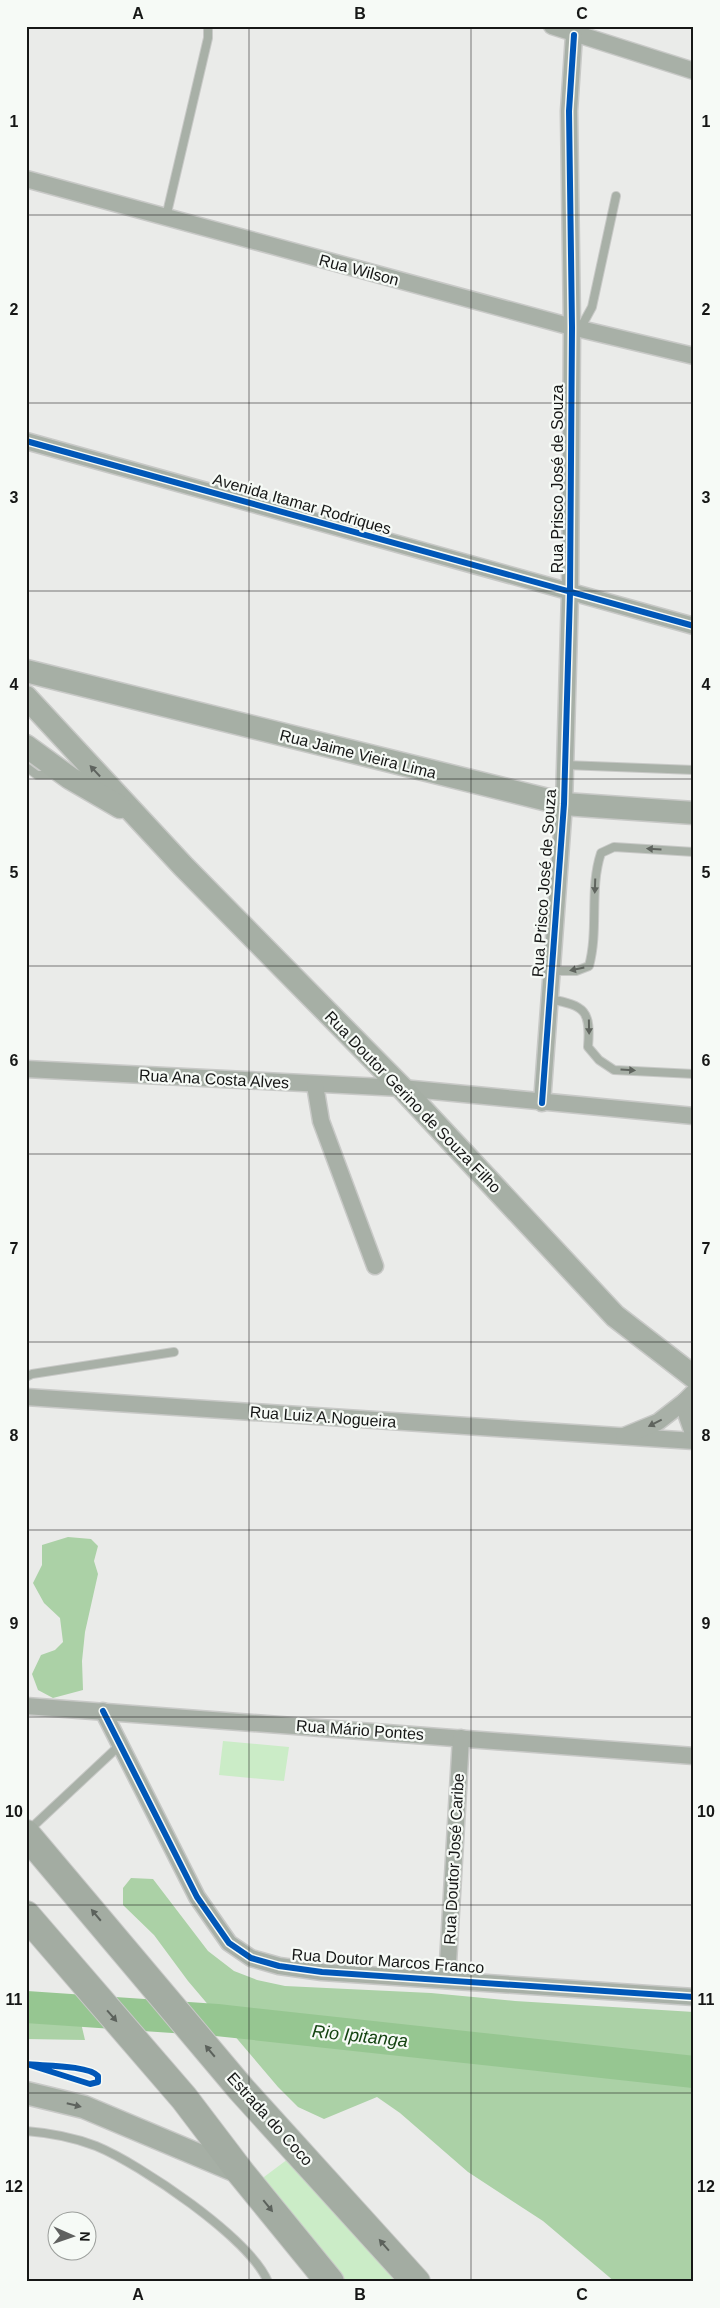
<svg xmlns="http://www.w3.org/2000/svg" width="720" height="2308" viewBox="0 0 720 2308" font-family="Helvetica,sans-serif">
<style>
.green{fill:#cbecc7}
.forest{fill:#abd1a6}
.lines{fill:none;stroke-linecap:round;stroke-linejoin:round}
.river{stroke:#96c691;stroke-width:32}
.lane-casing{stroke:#c8c9c7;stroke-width:10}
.street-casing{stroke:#c8c9c7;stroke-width:19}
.secondary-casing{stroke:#c8c9c7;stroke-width:25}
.highway-casing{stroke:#c8c9c7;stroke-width:30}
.lane{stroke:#a8b0a7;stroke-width:8}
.street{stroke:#a8b0a7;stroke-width:16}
.secondary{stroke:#a6afa5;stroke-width:22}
.highway{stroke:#a3aca2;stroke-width:28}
.cycleway-casing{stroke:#f6faf6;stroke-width:9}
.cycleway{stroke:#0057b8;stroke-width:6}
.oneway{fill:#5e635e}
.oneway2{fill:#5f645e}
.oneway3{fill:#5c625c}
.grid{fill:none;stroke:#161716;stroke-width:1;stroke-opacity:0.55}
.labels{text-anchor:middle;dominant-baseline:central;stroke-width:4.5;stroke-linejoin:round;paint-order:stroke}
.street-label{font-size:16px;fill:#161716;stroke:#f6faf6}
.water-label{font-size:18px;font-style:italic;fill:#154412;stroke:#f6faf6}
.neatline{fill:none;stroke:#161716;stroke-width:2}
.grid-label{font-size:16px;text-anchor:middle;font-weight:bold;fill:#161716}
</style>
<rect width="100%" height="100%" fill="#eaebe9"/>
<g class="green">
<polygon points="223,1741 289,1747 284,1781 219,1775"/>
<polygon points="288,2159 397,2282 346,2282 260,2180"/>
</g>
<g class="forest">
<polygon points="68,1537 91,1539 98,1546 94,1561 98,1574 85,1632 82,1661 83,1690 53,1698 38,1690 32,1674 41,1655 55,1650 63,1642 60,1618 44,1603 33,1583 42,1565 42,1545"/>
<polygon points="131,1878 153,1879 208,1951 234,1971 257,1980 285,1986 431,1993 515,2001 694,2012 694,2282 615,2282 543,2221 468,2172 400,2113 377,2097 324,2119 298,2107 278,2087 188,1981 154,1935 123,1905 123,1888"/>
<polygon points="26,2022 81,2023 85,2040 26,2039"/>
</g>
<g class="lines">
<polyline class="river" points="26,2007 217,2020 694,2072"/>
<g class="lane-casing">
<g id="lane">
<polyline points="166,217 208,38 208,26"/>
<polyline points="580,329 592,307 616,196"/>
<polyline points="565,765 694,770"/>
<polyline points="26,767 37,775 57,775"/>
<path d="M 552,971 L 576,971 L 589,966 C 599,929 589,889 601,853 L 614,847 L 694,852"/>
<path d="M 550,999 C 585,1006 591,1010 588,1047 L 599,1060 L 614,1070 L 694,1074"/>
<polyline points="26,1377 32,1374 174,1352"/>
<polyline points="28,1831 120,1745"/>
<path d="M 26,2131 C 51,2133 73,2137 96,2146 C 140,2164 250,2238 268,2282"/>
</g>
</g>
<g class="street-casing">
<g id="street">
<polyline points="552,26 694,71"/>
<polyline points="26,179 572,327 694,356"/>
<polyline points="26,441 694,626"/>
<polyline points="26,1069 402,1088 694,1116"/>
<polyline points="315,1085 321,1121 375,1266"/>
<polyline points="542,1103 564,804 570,593 572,327 569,111 574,35"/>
<polyline points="694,1392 685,1401 687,1416 694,1436"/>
<polyline points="26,1397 694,1441"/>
<polyline points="624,1436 658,1422 685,1401"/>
<polyline points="26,1706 694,1756"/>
<polyline points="103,1711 197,1897 229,1943 251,1958 279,1966 322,1972 694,1997"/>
<polyline points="447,1980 461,1738"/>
</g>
</g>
<g class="secondary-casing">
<g id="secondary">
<polyline points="26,671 564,804 694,813"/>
<polyline points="26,697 183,866 402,1088 615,1316 694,1377"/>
<polyline points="26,746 70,778 120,807"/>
<polyline points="26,2093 84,2107 241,2173"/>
</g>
</g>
<g class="highway-casing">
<g id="highway">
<polyline points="26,1834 241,2089 416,2282"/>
<polyline points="26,1915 184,2098 241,2173 330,2282"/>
</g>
</g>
<use href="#lane" class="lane"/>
<use href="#street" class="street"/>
<use href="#secondary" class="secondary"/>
<use href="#highway" class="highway"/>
<g class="cycleway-casing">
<g id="cycleway">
<polyline points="26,441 694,626"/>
<polyline points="542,1103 564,804 570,593 572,327 569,111 574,35"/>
<polyline points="103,1711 197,1897 229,1943 251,1958 279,1966 322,1972 694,1997"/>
<path d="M 26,2064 C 42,2066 88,2065 98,2076 L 98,2082 L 90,2084 L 30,2065"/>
</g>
</g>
<use href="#cycleway" class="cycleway"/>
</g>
<defs><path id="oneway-solid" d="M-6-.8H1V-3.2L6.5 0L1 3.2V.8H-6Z" transform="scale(1.25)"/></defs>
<g class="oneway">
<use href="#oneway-solid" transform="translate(95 771) rotate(-133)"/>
<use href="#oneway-solid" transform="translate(74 2105) rotate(14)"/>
</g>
<g class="oneway2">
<use href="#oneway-solid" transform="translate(654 849) rotate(-177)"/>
<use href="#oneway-solid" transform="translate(595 886) rotate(92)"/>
<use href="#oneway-solid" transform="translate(577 969) rotate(168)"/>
<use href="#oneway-solid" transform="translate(589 1027) rotate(89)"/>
<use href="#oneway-solid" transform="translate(628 1070) rotate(3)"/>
<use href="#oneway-solid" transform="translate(655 1423) rotate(153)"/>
</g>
<g class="oneway3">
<use href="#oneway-solid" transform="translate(96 1915) rotate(-130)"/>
<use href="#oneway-solid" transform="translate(112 2016) rotate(49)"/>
<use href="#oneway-solid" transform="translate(210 2051) rotate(-130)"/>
<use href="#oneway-solid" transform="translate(268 2206) rotate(51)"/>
<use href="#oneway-solid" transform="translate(384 2245) rotate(-131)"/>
</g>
<path class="grid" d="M 249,26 L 249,2282M 471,26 L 471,2282M 26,215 L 694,215M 26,403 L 694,403M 26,591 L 694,591M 26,779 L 694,779M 26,966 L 694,966M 26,1154 L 694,1154M 26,1342 L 694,1342M 26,1530 L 694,1530M 26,1717 L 694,1717M 26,1905 L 694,1905M 26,2093 L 694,2093"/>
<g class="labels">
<g class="street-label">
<text transform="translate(359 270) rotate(15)">Rua Wilson</text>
<text transform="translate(557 479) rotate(-90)">Rua Prisco José de Souza</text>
<text transform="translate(302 504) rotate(16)">Avenida Itamar Rodriques</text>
<text transform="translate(358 754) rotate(14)">Rua Jaime Vieira Lima</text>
<text transform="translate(544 883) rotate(-86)">Rua Prisco José de Souza</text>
<text transform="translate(214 1079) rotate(3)">Rua Ana Costa Alves</text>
<text transform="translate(413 1102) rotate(46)">Rua Doutor Gerino de Souza Filho</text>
<text transform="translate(323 1417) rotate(4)">Rua Luiz A.Nogueira</text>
<text transform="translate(360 1730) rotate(4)">Rua Mário Pontes</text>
<text transform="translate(454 1859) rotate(-87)">Rua Doutor José Caribe</text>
<text transform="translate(388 1961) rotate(4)">Rua Doutor Marcos Franco</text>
<text transform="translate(270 2119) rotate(48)">Estrada do Coco</text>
</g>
<g class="water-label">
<text transform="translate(360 2036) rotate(6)">Rio Ipitanga</text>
</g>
</g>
<rect width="720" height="2308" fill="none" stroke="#f6faf6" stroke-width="55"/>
<g transform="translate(72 2236) rotate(92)"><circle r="24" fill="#f6faf6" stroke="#9c9f9c"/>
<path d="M0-4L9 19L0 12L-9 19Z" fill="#606160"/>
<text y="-8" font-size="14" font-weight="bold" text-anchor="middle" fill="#161716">N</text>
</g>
<rect x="28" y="28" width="664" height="2252" class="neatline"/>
<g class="grid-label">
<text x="138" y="19">A</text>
<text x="360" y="19">B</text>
<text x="582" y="19">C</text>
<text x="14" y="127">1</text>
<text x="706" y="127">1</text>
<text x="14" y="315">2</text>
<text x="706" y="315">2</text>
<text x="14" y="503">3</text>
<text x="706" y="503">3</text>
<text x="14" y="690">4</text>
<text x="706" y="690">4</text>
<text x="14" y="878">5</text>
<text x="706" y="878">5</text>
<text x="14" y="1066">6</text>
<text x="706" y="1066">6</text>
<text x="14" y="1254">7</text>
<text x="706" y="1254">7</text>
<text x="14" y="1441">8</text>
<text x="706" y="1441">8</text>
<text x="14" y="1629">9</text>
<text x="706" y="1629">9</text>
<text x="14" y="1817">10</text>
<text x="706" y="1817">10</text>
<text x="14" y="2005">11</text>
<text x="706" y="2005">11</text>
<text x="14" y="2192">12</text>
<text x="706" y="2192">12</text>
<text x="138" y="2300">A</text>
<text x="360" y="2300">B</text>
<text x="582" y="2300">C</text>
</g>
</svg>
